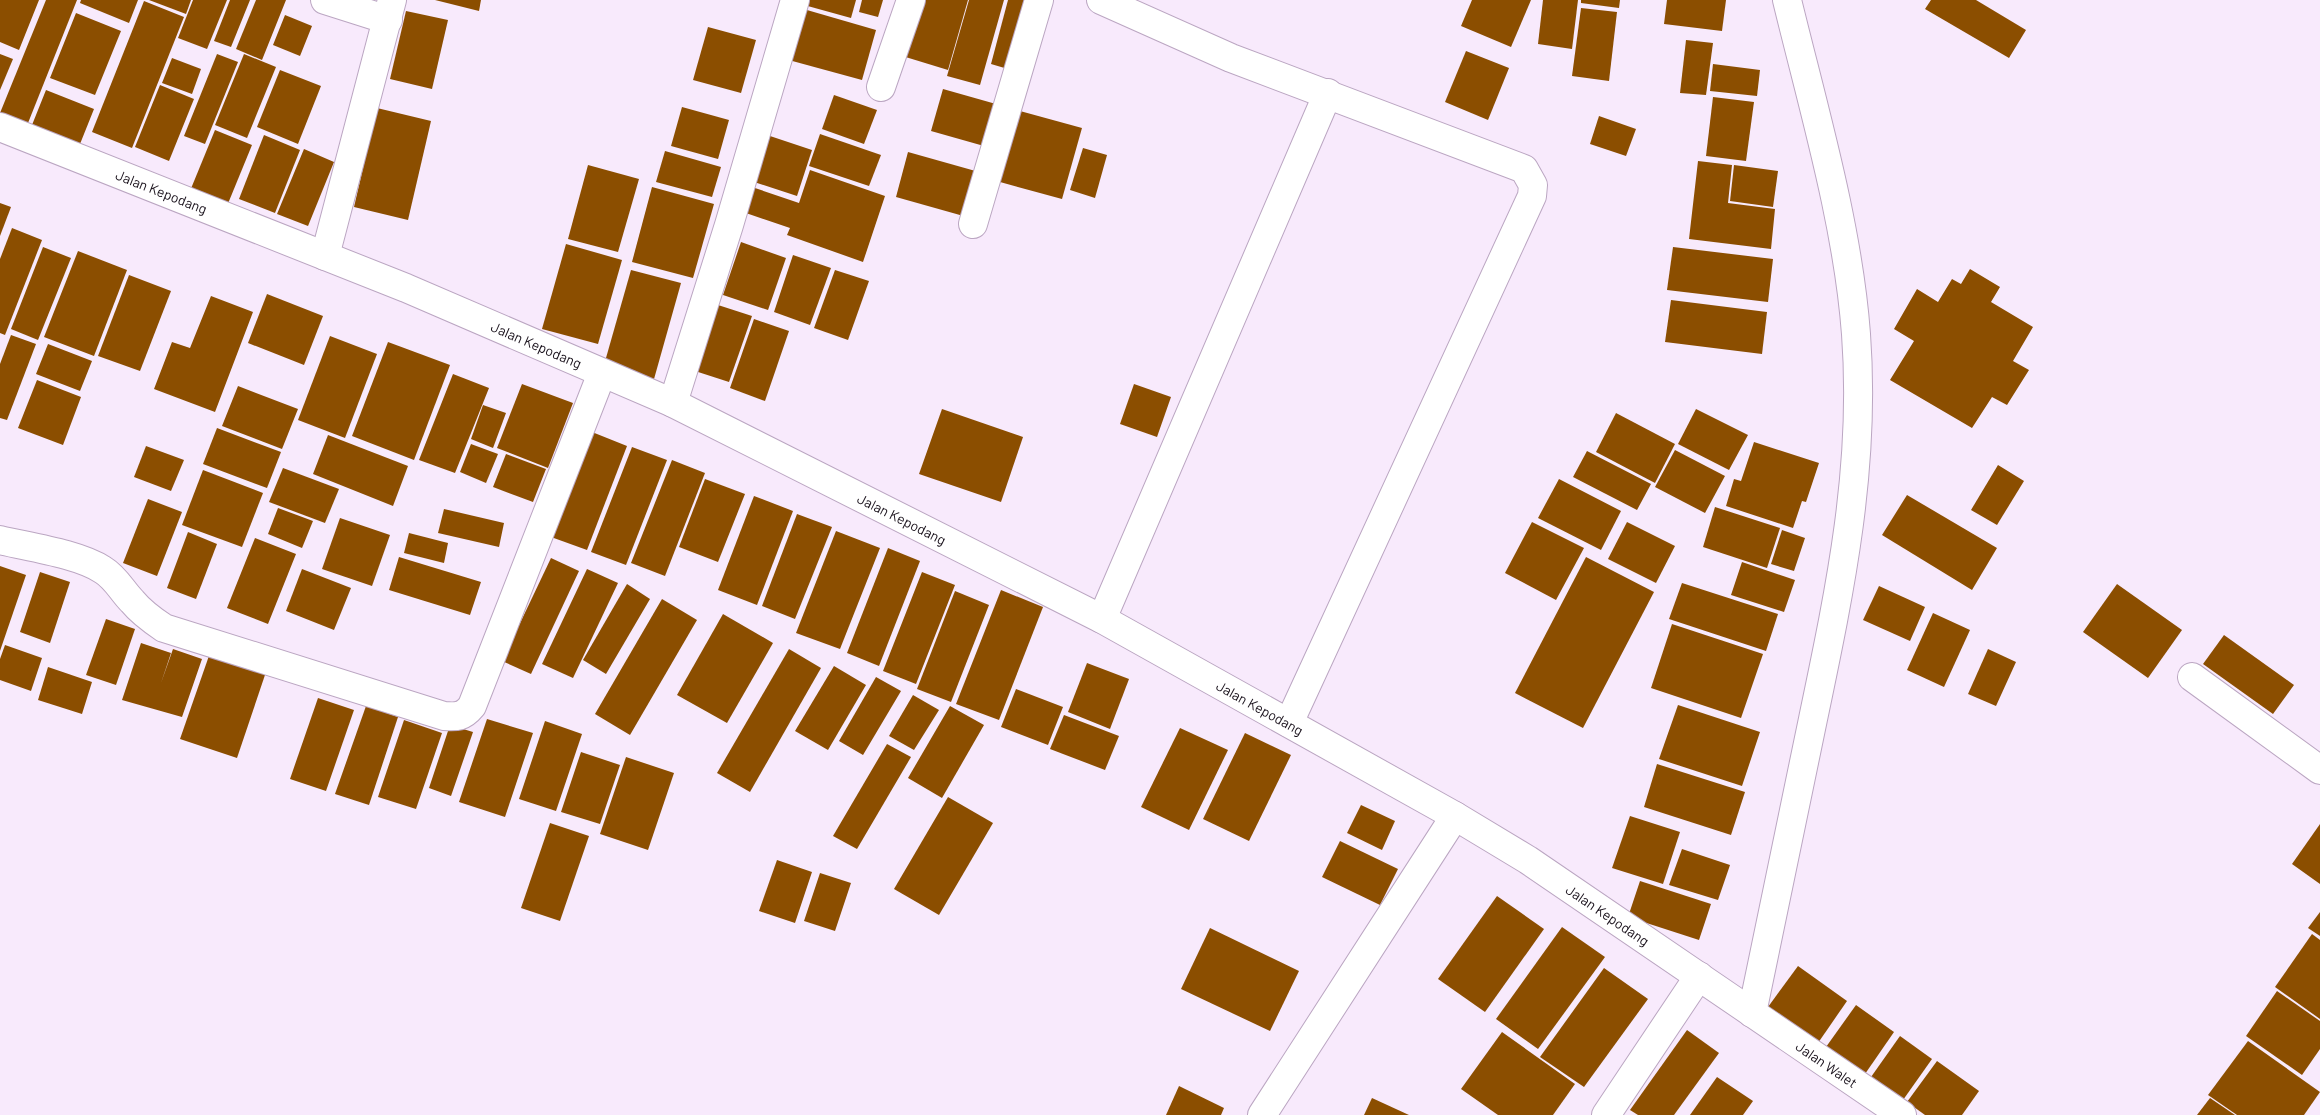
<svg xmlns="http://www.w3.org/2000/svg" width="2320" height="1115" viewBox="0 0 2320 1115" font-family="Barlow,sans-serif">
<style>
.building{fill:#8b4e00}
.lines{fill:none;stroke-linecap:round;stroke-linejoin:round}
.minor-casing{stroke:#bba6c2;stroke-width:30}
.minor{stroke:#fff;stroke-width:28}
.labels{text-anchor:middle;dominant-baseline:central;stroke-width:5;stroke-linejoin:round;paint-order:stroke}
.street-label{font-size:14px;fill:#19111b;stroke:#fff}
</style>
<rect width="100%" height="100%" fill="#f8eafc"/>
<g class="building">
<polygon points="0,0 39,0 19,50 0,42"/>
<polygon points="46,0 77,0 28,123 0,113"/>
<polygon points="81,0 138,0 129,23 80,3"/>
<polygon points="149,0 191,0 186,14"/>
<polygon points="193,0 227,0 207,49 178,38"/>
<polygon points="230,0 250,0 231,47 214,41"/>
<polygon points="256,0 286,0 262,60 236,49"/>
<polygon points="435,0 481,0 479,11"/>
<polygon points="806,0 856,0 851,18 804,5"/>
<polygon points="862,0 883,0 878,17 859,12"/>
<polygon points="914,0 968,0 948,70 899,55"/>
<polygon points="969,0 1004,0 980,85 947,76"/>
<polygon points="1008,0 1026,0 1018,72 991,64"/>
<polygon points="1472,0 1531,0 1511,47 1461,26"/>
<polygon points="1543,0 1578,0 1572,49 1538,44"/>
<polygon points="1581,0 1620,0 1619,8 1581,3"/>
<polygon points="1667,0 1726,0 1722,31 1664,24"/>
<polygon points="1931,0 1976,0 2026,30 2009,58 1925,9"/>
<polygon points="144,1 184,17 132,148 92,132"/>
<polygon points="800,8 876,30 862,80 785,59"/>
<polygon points="1581,8 1617,12 1609,81 1572,76"/>
<polygon points="406,11 448,20 432,89 390,79"/>
<polygon points="76,13 121,31 95,95 50,78"/>
<polygon points="285,15 312,26 300,56 273,45"/>
<polygon points="708,27 756,40 741,93 693,80"/>
<polygon points="1686,40 1713,43 1706,95 1680,93"/>
<polygon points="1466,51 1509,68 1488,120 1445,102"/>
<polygon points="0,54 13,59 0,90"/>
<polygon points="217,54 238,62 205,144 184,136"/>
<polygon points="244,54 276,67 247,138 215,125"/>
<polygon points="172,58 201,69 192,94 162,83"/>
<polygon points="1713,64 1760,70 1757,96 1710,91"/>
<polygon points="280,70 321,86 298,144 257,127"/>
<polygon points="160,85 194,99 169,161 135,147"/>
<polygon points="943,89 1003,106 991,148 931,131"/>
<polygon points="46,90 94,109 80,144 32,125"/>
<polygon points="834,95 877,110 864,144 822,129"/>
<polygon points="1713,97 1754,102 1746,161 1706,156"/>
<polygon points="682,107 729,120 718,159 671,146"/>
<polygon points="377,108 431,121 408,220 354,207"/>
<polygon points="1020,111 1082,128 1062,199 1000,182"/>
<polygon points="1599,116 1636,129 1626,156 1590,144"/>
<polygon points="215,130 252,145 227,206 190,191"/>
<polygon points="764,134 812,150 797,196 748,180"/>
<polygon points="820,134 881,155 869,186 809,166"/>
<polygon points="264,135 300,150 275,213 239,199"/>
<polygon points="1083,148 1107,155 1095,198 1070,190"/>
<polygon points="304,149 334,162 308,226 277,214"/>
<polygon points="665,151 721,167 712,197 656,182"/>
<polygon points="908,152 979,172 967,217 896,197"/>
<polygon points="1698,161 1732,165 1728,203 1775,209 1771,249 1689,239"/>
<polygon points="588,165 639,179 618,252 568,239"/>
<polygon points="1734,165 1778,171 1773,207 1730,201"/>
<polygon points="810,170 885,196 863,262 787,235 790,228 743,212 752,187 799,203"/>
<polygon points="652,187 714,204 693,278 632,262"/>
<polygon points="0,203 11,207 0,236"/>
<polygon points="12,228 42,240 5,335 0,333 0,259"/>
<polygon points="741,242 786,258 768,310 723,295"/>
<polygon points="566,244 622,260 598,344 542,329"/>
<polygon points="43,247 71,258 38,340 11,329"/>
<polygon points="1673,247 1773,259 1768,302 1667,290"/>
<polygon points="78,251 127,270 94,356 44,337"/>
<polygon points="793,255 831,268 810,325 774,312"/>
<polygon points="1970,269 2000,287 1991,302 2033,327 2013,361 2029,370 2007,405 1992,397 1972,428 1890,380 1914,341 1894,329 1917,289 1938,302 1952,279 1961,284"/>
<polygon points="631,270 681,283 654,379 604,365"/>
<polygon points="835,270 869,281 848,340 814,328"/>
<polygon points="129,275 171,291 140,371 98,356"/>
<polygon points="267,294 323,316 304,365 248,343"/>
<polygon points="211,296 253,312 215,412 154,389 172,342 190,348"/>
<polygon points="1671,300 1767,312 1762,354 1665,342"/>
<polygon points="718,305 752,316 729,382 695,371"/>
<polygon points="754,319 789,331 765,401 730,388"/>
<polygon points="11,335 36,344 7,420 0,418 0,364"/>
<polygon points="330,336 377,354 345,438 298,420"/>
<polygon points="388,342 450,365 414,460 352,436"/>
<polygon points="48,344 92,361 80,391 36,374"/>
<polygon points="453,374 489,388 455,473 419,460"/>
<polygon points="37,380 81,397 63,445 18,428"/>
<polygon points="522,384 573,403 548,468 497,448"/>
<polygon points="1134,384 1171,397 1157,437 1120,424"/>
<polygon points="238,386 298,409 282,449 222,426"/>
<polygon points="483,405 506,413 493,448 471,439"/>
<polygon points="942,409 1023,437 1001,502 919,474"/>
<polygon points="1696,409 1748,435 1729,470 1678,444"/>
<polygon points="1616,413 1675,444 1655,483 1596,452"/>
<polygon points="217,428 281,452 267,488 203,464"/>
<polygon points="592,432 627,446 587,550 551,537"/>
<polygon points="328,435 408,466 393,506 313,474"/>
<polygon points="1754,442 1819,463 1806,502 1802,501 1793,528 1726,506 1734,479 1741,481"/>
<polygon points="471,444 498,454 486,483 460,472"/>
<polygon points="146,446 184,460 171,491 134,477"/>
<polygon points="632,447 667,460 626,565 591,552"/>
<polygon points="1675,450 1725,476 1705,513 1655,487"/>
<polygon points="1587,451 1651,484 1637,510 1573,477"/>
<polygon points="506,454 546,469 533,502 493,487"/>
<polygon points="672,460 705,473 665,576 631,563"/>
<polygon points="1998,465 2024,481 1997,525 1971,510"/>
<polygon points="283,468 339,489 325,523 269,502"/>
<polygon points="203,470 263,493 242,547 182,525"/>
<polygon points="705,479 745,494 718,562 679,547"/>
<polygon points="1559,479 1621,511 1601,550 1538,518"/>
<polygon points="1907,495 1997,548 1972,590 1882,535"/>
<polygon points="754,496 793,511 757,605 718,590"/>
<polygon points="148,499 182,512 157,576 123,563"/>
<polygon points="1715,507 1780,528 1767,568 1703,547"/>
<polygon points="278,508 313,521 302,548 268,534"/>
<polygon points="444,509 504,523 499,547 438,533"/>
<polygon points="797,514 832,527 795,619 762,606"/>
<polygon points="340,518 390,535 372,586 322,569"/>
<polygon points="1532,522 1584,548 1556,600 1505,573"/>
<polygon points="1627,522 1675,546 1656,583 1608,559"/>
<polygon points="1782,530 1805,538 1794,571 1771,564"/>
<polygon points="836,531 880,548 840,649 796,633"/>
<polygon points="188,532 217,544 196,599 167,588"/>
<polygon points="409,533 448,543 444,563 404,553"/>
<polygon points="255,538 296,554 268,624 227,608"/>
<polygon points="888,548 920,561 879,666 847,653"/>
<polygon points="399,557 481,582 470,615 389,590"/>
<polygon points="1586,557 1654,592 1583,728 1515,693"/>
<polygon points="551,558 579,571 531,674 502,661"/>
<polygon points="1742,562 1795,580 1784,612 1731,595"/>
<polygon points="0,566 26,575 0,651"/>
<polygon points="302,569 351,588 334,630 286,611"/>
<polygon points="587,569 618,583 573,678 542,664"/>
<polygon points="40,572 70,582 50,643 20,632"/>
<polygon points="922,572 955,585 916,684 883,671"/>
<polygon points="1682,583 1778,614 1766,651 1669,619"/>
<polygon points="627,584 650,599 606,674 583,660"/>
<polygon points="2117,584 2182,630 2148,678 2083,632"/>
<polygon points="1879,586 1925,607 1910,641 1863,620"/>
<polygon points="1001,590 1043,607 999,720 956,704"/>
<polygon points="955,591 989,605 951,702 917,689"/>
<polygon points="662,599 697,620 630,735 595,714"/>
<polygon points="1933,613 1970,630 1944,687 1907,670"/>
<polygon points="723,614 773,643 727,723 677,695"/>
<polygon points="106,619 135,629 116,685 86,675"/>
<polygon points="1672,624 1763,654 1741,718 1651,688"/>
<polygon points="2224,635 2294,685 2273,714 2203,664"/>
<polygon points="141,643 171,653 161,683 173,649 202,659 182,717 122,700"/>
<polygon points="5,645 42,658 31,691 0,680 0,659"/>
<polygon points="789,649 821,668 750,792 717,773"/>
<polygon points="1988,649 2016,662 1996,706 1968,694"/>
<polygon points="211,650 267,669 237,758 180,739"/>
<polygon points="1087,663 1129,679 1110,729 1068,712"/>
<polygon points="834,666 866,685 828,750 795,731"/>
<polygon points="48,667 92,682 82,714 38,700"/>
<polygon points="876,677 901,691 863,755 839,741"/>
<polygon points="1016,689 1063,707 1048,745 1001,727"/>
<polygon points="913,695 939,710 914,750 889,736"/>
<polygon points="318,698 354,710 326,791 290,779"/>
<polygon points="1678,705 1760,732 1742,786 1659,759"/>
<polygon points="366,706 398,717 369,805 335,794"/>
<polygon points="950,706 984,725 942,798 908,778"/>
<polygon points="1064,715 1119,736 1105,770 1050,749"/>
<polygon points="487,719 533,733 505,817 459,802"/>
<polygon points="404,720 442,733 416,809 378,797"/>
<polygon points="545,721 582,734 556,811 519,799"/>
<polygon points="450,725 473,732 451,796 429,788"/>
<polygon points="1180,728 1228,750 1189,830 1141,807"/>
<polygon points="1245,733 1291,755 1249,841 1203,819"/>
<polygon points="887,744 911,757 857,849 833,836"/>
<polygon points="581,752 620,765 600,824 561,812"/>
<polygon points="626,757 674,773 648,850 600,834"/>
<polygon points="1657,764 1745,792 1731,835 1644,807"/>
<polygon points="948,797 993,823 939,915 894,889"/>
<polygon points="1361,805 1395,821 1382,850 1347,833"/>
<polygon points="1630,816 1680,832 1663,884 1612,868"/>
<polygon points="550,823 589,836 560,921 521,908"/>
<polygon points="2320,824 2320,884 2292,864"/>
<polygon points="1340,841 1398,869 1380,905 1322,877"/>
<polygon points="1682,849 1730,865 1718,900 1669,885"/>
<polygon points="777,860 812,872 795,923 759,911"/>
<polygon points="820,873 851,883 835,931 804,921"/>
<polygon points="1640,881 1711,904 1699,940 1628,917"/>
<polygon points="1497,896 1544,929 1485,1012 1438,979"/>
<polygon points="2320,912 2320,936 2308,928"/>
<polygon points="1562,927 1605,957 1538,1049 1496,1019"/>
<polygon points="1210,928 1299,971 1270,1031 1181,989"/>
<polygon points="2312,934 2320,940 2320,1019 2275,987"/>
<polygon points="1798,966 1847,1001 1818,1043 1768,1007"/>
<polygon points="1604,968 1648,999 1584,1087 1540,1057"/>
<polygon points="2277,991 2320,1021 2320,1049 2302,1075 2246,1036"/>
<polygon points="1856,1005 1894,1032 1865,1074 1826,1047"/>
<polygon points="1687,1030 1719,1053 1674,1115 1638,1115 1630,1110"/>
<polygon points="1502,1032 1575,1084 1553,1115 1498,1115 1461,1089"/>
<polygon points="1900,1036 1932,1059 1903,1100 1871,1077"/>
<polygon points="2248,1041 2320,1092 2304,1115 2237,1115 2208,1095"/>
<polygon points="1937,1061 1979,1091 1962,1115 1925,1115 1907,1102"/>
<polygon points="1717,1077 1753,1101 1743,1115 1690,1115"/>
<polygon points="1179,1086 1224,1108 1221,1115 1166,1115"/>
<polygon points="1372,1098 1409,1115 1364,1115"/>
<polygon points="2210,1098 2235,1115 2197,1115"/>
</g>
<g class="lines">
<g class="minor-casing">
<g id="minor">
<polyline points="325,0 388,20"/>
<polyline points="1101,0 1231,58 1524,169 1533,185 1532,196 1289,723"/>
<polyline points="881,87 911,0"/>
<path id="s1" d="M 0,127 L 406,288 L 673,403 L 1102,619 L 1455,816 L 1528,860 L 1902,1115"/>
<polyline points="973,224 1039,0"/>
<polyline points="325,256 392,0"/>
<polyline points="673,403 729,225 795,0"/>
<path d="M 0,540 C 29,547 79,554 103,570 C 116,578 122,591 132,601 C 141,612 152,620 164,628 L 444,716 C 457,717 463,717 472,706 L 602,373"/>
<polyline points="1102,619 1328,93"/>
<polyline points="2192,677 2320,770"/>
<path d="M 1752,1013 C 1772,915 1793,817 1813,719 C 1840,590 1866,468 1856,334 C 1848,225 1813,107 1787,0"/>
<polyline points="1262,1115 1455,816"/>
<polyline points="1606,1115 1699,976"/>
</g>
</g>
<use href="#minor" class="minor"/>
</g>
<g class="labels">
<g class="street-label">
<text stroke="none"><textPath href="#s1" startOffset="174">Jalan Kepodang</textPath></text>
<text stroke="none"><textPath href="#s1" startOffset="579">Jalan Kepodang</textPath></text>
<text stroke="none"><textPath href="#s1" startOffset="984">Jalan Kepodang</textPath></text>
<text stroke="none"><textPath href="#s1" startOffset="1389">Jalan Kepodang</textPath></text>
<text stroke="none"><textPath href="#s1" startOffset="1794">Jalan Kepodang</textPath></text>
<text stroke="none"><textPath href="#s1" startOffset="2059">Jalan Walet</textPath></text>
</g>
</g>
</svg>
